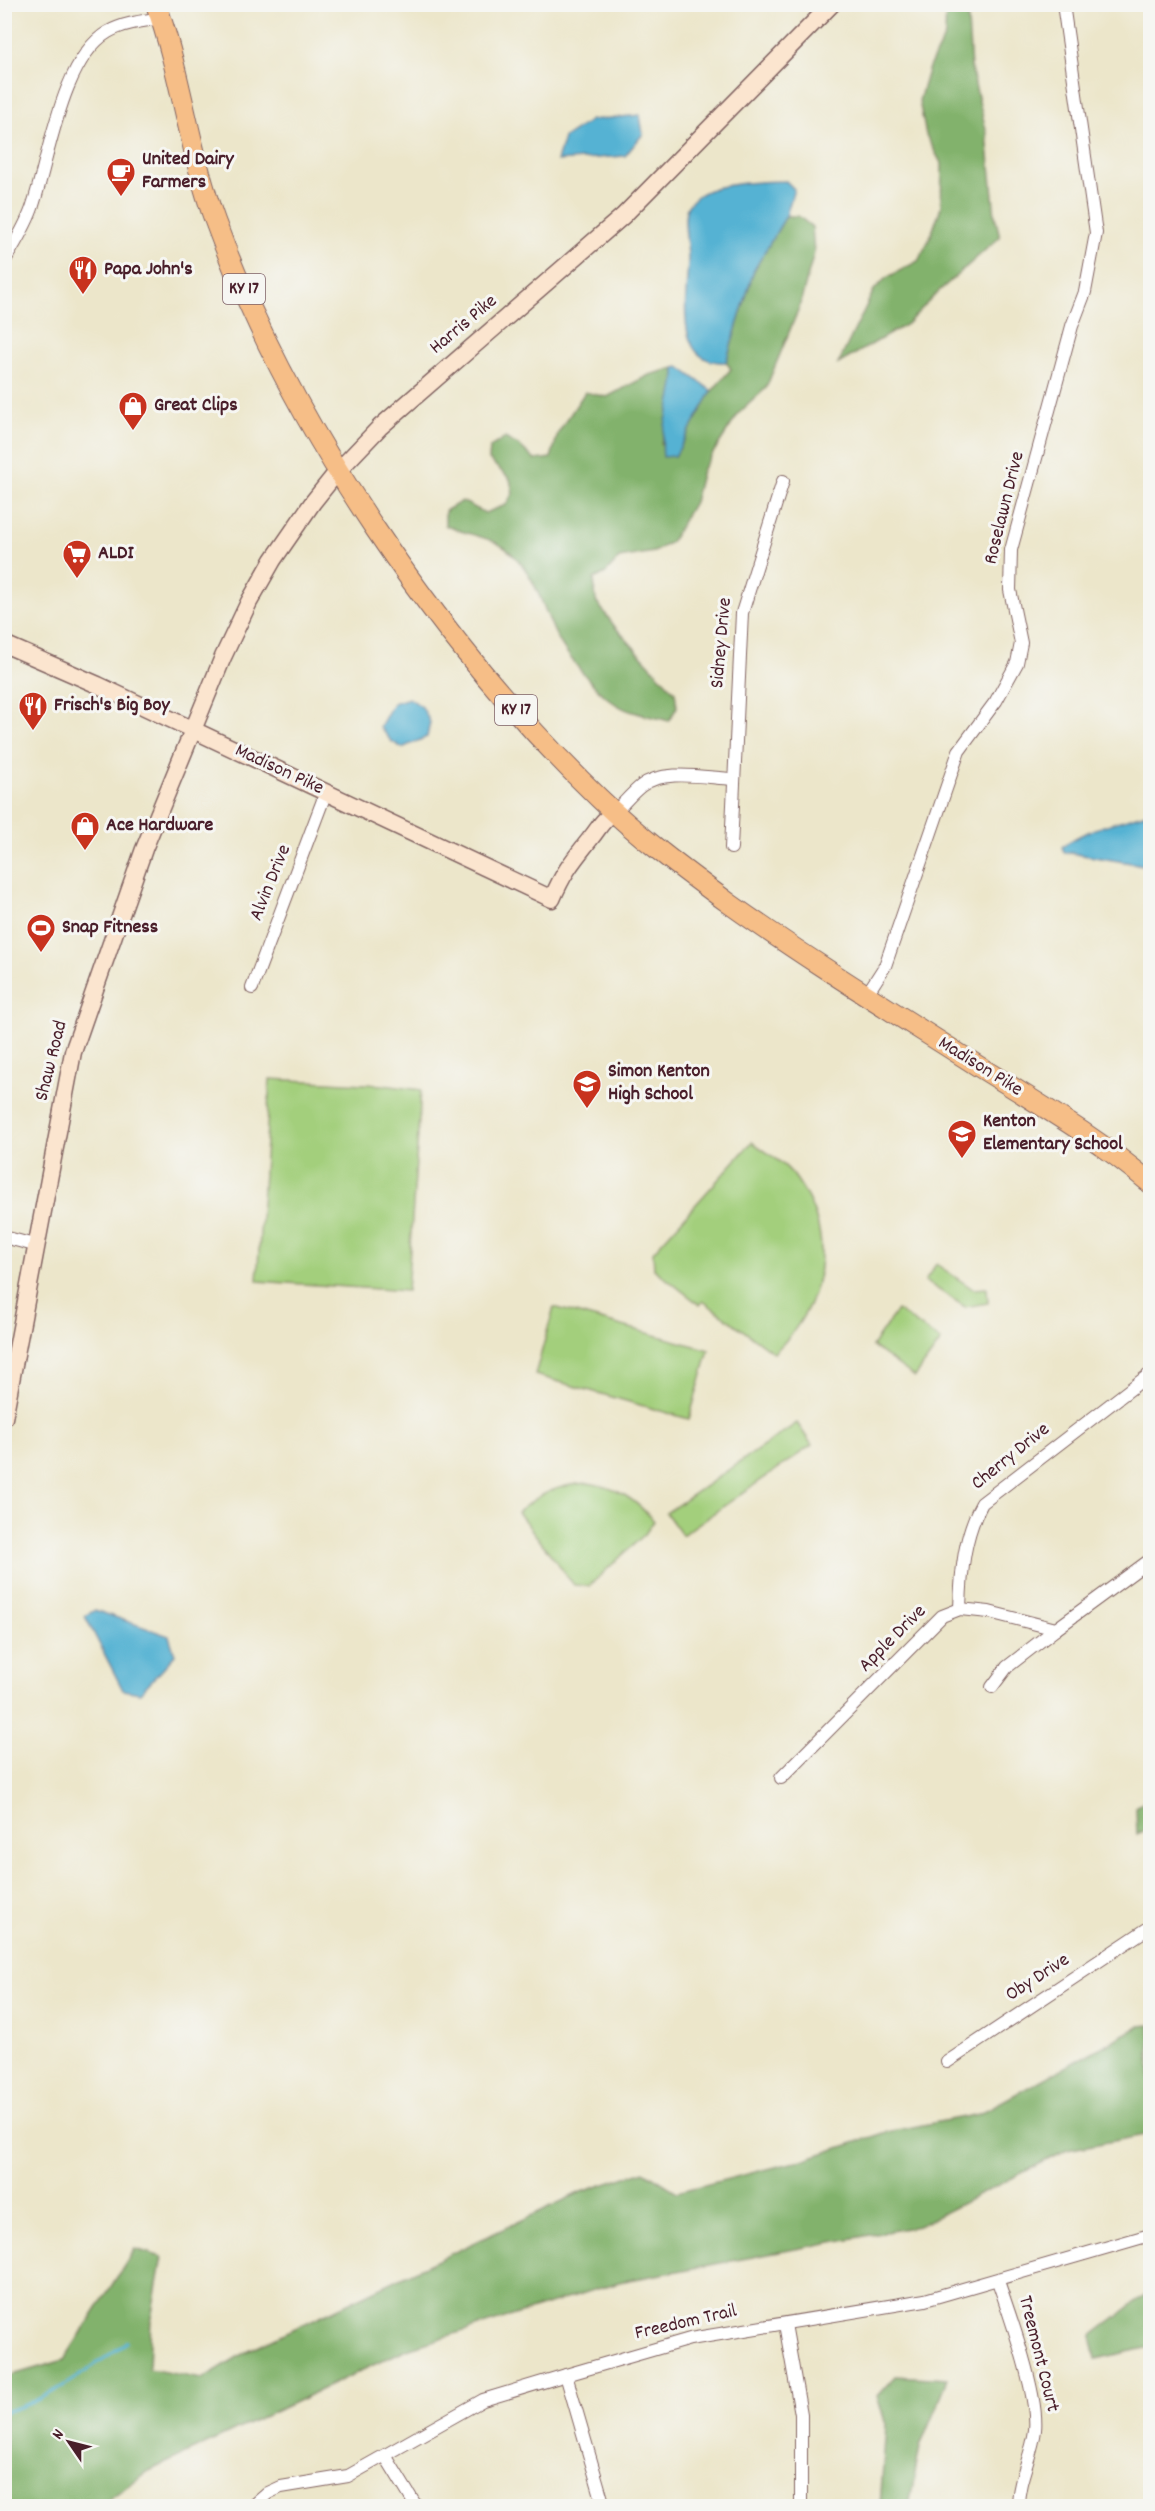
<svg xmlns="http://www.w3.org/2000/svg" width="1155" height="2511" viewBox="0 0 1155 2511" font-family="Dekko,sans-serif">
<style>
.green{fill:#a3cf7c;stroke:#767754;stroke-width:1.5}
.forest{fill:#82b26c;stroke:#66684c;stroke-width:1.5}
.water{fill:#55b2d3;stroke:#50687f;stroke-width:1.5}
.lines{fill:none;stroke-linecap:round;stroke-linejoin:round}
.stream{stroke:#55b2d3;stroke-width:3}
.street-casing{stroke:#836563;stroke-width:14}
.secondary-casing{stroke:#836563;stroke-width:19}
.primary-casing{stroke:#836563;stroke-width:22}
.street{stroke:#fff;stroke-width:12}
.secondary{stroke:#fbe5cf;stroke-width:16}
.primary{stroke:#f6be87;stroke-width:20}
.labels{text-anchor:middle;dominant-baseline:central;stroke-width:6;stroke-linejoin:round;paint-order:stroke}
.shield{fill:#f6f6f2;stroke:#7e6067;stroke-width:1.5}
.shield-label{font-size:18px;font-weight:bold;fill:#4a1f2b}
.poi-label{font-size:20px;font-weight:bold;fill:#4a1f2b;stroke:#f6f6f2;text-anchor:start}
.street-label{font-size:20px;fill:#4a1f2b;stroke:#f6f6f2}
</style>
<rect width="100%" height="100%" fill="#f6f6f2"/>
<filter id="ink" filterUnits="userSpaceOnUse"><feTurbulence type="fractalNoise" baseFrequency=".0167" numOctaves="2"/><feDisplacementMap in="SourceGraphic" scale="12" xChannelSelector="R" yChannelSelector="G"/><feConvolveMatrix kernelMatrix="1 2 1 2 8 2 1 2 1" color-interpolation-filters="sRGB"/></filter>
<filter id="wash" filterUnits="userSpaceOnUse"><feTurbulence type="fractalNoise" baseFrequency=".008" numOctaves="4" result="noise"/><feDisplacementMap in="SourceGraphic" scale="24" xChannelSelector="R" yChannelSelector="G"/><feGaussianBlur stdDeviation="1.35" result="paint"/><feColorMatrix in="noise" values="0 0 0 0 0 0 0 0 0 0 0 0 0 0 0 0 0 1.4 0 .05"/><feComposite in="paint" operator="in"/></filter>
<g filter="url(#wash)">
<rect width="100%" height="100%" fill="#ece6ca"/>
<g class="green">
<polygon points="270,1079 383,1085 421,1090 407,1291 257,1281"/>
<path d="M 752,1142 C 767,1153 787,1164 797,1180 C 838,1239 824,1305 774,1353 L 703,1301 L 700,1305 L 654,1269 L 653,1252 Z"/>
<polygon points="936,1264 973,1289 987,1288 988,1303 965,1307 925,1281"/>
<polygon points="554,1307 709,1350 689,1419 535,1375"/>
<polygon points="897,1310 941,1341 915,1377 872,1346"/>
<polygon points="797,1423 812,1445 682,1535 666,1513"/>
<path d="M 588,1483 C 618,1488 634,1498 654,1521 L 645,1534 L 589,1586 L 574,1585 L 518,1512 C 540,1493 558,1485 588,1483 Z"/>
</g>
<g class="forest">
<polygon points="946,5 967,5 971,68 987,134 995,216 1000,237 938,292 907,324 838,364 874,290 886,278 918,261 930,238 941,207 942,165 926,135 919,101 929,67 945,36"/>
<path d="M 786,216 L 798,216 L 812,227 L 814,253 L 799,308 L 766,388 L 739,413 L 702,470 L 694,502 L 671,542 L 654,552 L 619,558 L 606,573 L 594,579 L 596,601 L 615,627 L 675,692 L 677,707 L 669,721 C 655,717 639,715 625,709 C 600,699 560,649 551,624 C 540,598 533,573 511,553 C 492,535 467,536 445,525 L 445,511 L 462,501 L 485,513 L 506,505 L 513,493 L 510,479 L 489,460 L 490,447 L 505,438 L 520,446 L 535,460 L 551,458 L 558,433 L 585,392 L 607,397 L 649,375 L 675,368 L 676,386 L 661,444 L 675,456 L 712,391 L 731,369 L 726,362 L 754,270 Z"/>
<polygon points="1150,1798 1150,1827 1137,1834 1136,1807"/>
<polygon points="1150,2025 1150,2134 1067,2150 918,2226 619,2282 407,2349 149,2471 99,2506 5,2506 5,2377 64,2360 135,2249 162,2257 151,2318 149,2369 202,2379 249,2350 581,2192 644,2171 677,2192 799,2161 887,2132 979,2114 1140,2026"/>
<polygon points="1150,2291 1150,2347 1096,2359 1091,2336"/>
<polygon points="895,2376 948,2379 920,2447 909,2506 880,2506 886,2425 877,2396"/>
</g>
<g class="water">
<polygon points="640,115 643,134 625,156 557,161 564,138 591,120"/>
<path d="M 786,181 L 794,189 L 786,216 L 754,270 L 726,362 C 671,366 688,292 688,258 C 688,245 682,219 687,208 C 689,203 695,198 699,195 C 718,182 764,182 786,181 Z"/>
<path d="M 679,367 L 712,391 L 675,456 L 663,457 C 659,426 676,399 675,368 Z"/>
<polygon points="409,698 422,707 430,722 427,737 402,748 391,741 380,727 393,703"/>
<path d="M 1150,812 L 1150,866 L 1064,852 L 1062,847 C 1085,828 1122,821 1150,812 Z"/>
<polygon points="95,1610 169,1636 175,1655 140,1693 123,1690 85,1616"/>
</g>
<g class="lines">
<path class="stream" d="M 4,2412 C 50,2400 89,2369 127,2342"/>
</g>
</g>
<g filter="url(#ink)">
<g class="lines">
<g class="street-casing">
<g id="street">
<path d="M 4,262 C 14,244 27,225 33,205 C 49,157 62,59 108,32 C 124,23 144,21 161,18"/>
<path d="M 615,812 C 624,803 632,793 641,786 C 664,768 706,778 733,779"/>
<polyline points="731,848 742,613 783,481"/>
<polyline points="252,988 326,792"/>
<polyline points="867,994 885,966 959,751 996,701 1017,663 1021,643 1010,590 1011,550 1072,326 1085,292 1096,233 1063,4"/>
<polyline points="4,1237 38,1246"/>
<path d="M 960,1609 C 961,1572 964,1535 982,1503 L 1150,1374"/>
<polyline points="992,1687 1007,1667 1056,1629"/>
<polyline points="781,1778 942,1616 960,1609 989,1612 1056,1629 1150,1560"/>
<polyline points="947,2062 1150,1927"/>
<path d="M 998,2281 C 1010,2315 1039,2397 1035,2430 C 1032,2456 1018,2479 1018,2506"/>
<polyline points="785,2324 801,2414 801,2506"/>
<polyline points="566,2375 604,2506"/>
<polyline points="386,2457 416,2506"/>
<polyline points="253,2506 268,2493 281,2487 348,2476 483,2400 566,2375 690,2339 925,2300 1150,2235"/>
</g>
</g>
<g class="secondary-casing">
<g id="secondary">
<path d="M 4,644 L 98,685 L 552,899 C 564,871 572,862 590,839 C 601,826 599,823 615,812"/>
<polyline points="4,1418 73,1052 144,849 223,657 249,602 273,560 313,502 337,472 380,427 623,216 832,4"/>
</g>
</g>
<g class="primary-casing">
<path id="primary" d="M 156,4 C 181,74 189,150 215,221 C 291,428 440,645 599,798 C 639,837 685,871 730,904 C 810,961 895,1013 978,1066 C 1037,1103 1098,1138 1150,1183"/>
</g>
<use href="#street" class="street"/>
<use href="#secondary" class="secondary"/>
<use href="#primary" class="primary"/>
</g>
</g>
<defs>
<g id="cafe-pin" transform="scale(1.5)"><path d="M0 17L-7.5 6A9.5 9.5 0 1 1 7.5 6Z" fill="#c8321e" stroke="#f6f6f2"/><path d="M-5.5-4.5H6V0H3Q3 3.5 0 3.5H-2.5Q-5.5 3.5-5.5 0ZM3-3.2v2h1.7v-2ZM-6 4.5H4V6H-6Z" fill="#fff"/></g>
<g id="restaurant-pin" transform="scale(1.5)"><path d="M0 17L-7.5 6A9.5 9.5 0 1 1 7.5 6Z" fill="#c8321e" stroke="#f6f6f2"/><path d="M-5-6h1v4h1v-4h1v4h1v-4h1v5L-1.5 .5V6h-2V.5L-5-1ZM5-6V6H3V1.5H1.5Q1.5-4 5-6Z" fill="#fff"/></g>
<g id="shop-pin" transform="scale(1.5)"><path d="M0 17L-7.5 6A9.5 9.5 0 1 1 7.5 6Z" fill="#c8321e" stroke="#f6f6f2"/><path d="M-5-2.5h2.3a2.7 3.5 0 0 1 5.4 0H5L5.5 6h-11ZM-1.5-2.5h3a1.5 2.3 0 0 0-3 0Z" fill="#fff"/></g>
<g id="supermarket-pin" transform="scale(1.5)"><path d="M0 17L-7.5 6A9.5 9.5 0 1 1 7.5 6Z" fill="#c8321e" stroke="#f6f6f2"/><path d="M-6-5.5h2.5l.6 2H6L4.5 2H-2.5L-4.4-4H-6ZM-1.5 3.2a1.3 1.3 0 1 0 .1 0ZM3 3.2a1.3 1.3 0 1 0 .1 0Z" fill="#fff"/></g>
<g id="stadium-pin" transform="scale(1.5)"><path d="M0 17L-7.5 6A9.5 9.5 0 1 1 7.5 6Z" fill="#c8321e" stroke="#f6f6f2"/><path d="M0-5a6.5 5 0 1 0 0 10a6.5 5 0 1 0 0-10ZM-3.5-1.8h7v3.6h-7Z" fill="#fff"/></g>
<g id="school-pin" transform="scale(1.5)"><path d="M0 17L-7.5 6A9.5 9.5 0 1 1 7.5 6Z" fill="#c8321e" stroke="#f6f6f2"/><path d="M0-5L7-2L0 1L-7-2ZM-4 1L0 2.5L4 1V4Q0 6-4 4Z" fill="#fff"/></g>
</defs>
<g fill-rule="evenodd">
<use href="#cafe-pin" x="121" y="172"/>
<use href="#restaurant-pin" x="83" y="270"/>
<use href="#shop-pin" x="133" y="406"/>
<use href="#supermarket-pin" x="77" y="554"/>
<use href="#restaurant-pin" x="33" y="706"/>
<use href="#shop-pin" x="85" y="826"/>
<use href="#stadium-pin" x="41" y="928"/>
<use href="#school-pin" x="587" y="1084"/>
<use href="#school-pin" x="962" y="1134"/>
</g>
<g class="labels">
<g class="shield">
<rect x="223" y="274" width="42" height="30" rx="4.5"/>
<rect x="495" y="695" width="42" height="30" rx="4.5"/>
</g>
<g class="shield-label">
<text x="244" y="289">KY 17</text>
<text x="516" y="710">KY 17</text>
</g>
<g class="poi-label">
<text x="142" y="160">United Dairy<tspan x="142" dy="23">Farmers</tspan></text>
<text x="104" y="270">Papa John's</text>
<text x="154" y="406">Great Clips</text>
<text x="98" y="554">ALDI</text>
<text x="54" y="706">Frisch's Big Boy</text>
<text x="106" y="826">Ace Hardware</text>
<text x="62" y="928">Snap Fitness</text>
<text x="608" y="1072">Simon Kenton<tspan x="608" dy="23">High School</tspan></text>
<text x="983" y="1122">Kenton<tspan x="983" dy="23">Elementary School</tspan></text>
</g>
<g class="street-label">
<text transform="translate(464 325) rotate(-40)">Harris Pike</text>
<text transform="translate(1005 508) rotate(-76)">Roselawn Drive</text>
<text transform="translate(722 643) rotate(-85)">Sidney Drive</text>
<text transform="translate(279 770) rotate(25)">Madison Pike</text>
<text transform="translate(271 883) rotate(-68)">Alvin Drive</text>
<text transform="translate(52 1061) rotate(-76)">Shaw Road</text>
<text transform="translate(980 1067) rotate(32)">Madison Pike</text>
<text transform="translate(1011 1457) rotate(-39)">Cherry Drive</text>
<text transform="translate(893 1639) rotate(-45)">Apple Drive</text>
<text transform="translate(1038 1978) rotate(-33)">Oby Drive</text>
<text transform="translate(686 2323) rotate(-13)">Freedom Trail</text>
<text transform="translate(1038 2354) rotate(76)">Treemont Court</text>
</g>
</g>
<rect width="1155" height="2511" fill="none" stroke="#f6f6f2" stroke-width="24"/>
<g transform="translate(69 2442) rotate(305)" stroke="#f6f6f2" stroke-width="4.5" paint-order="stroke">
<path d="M0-4.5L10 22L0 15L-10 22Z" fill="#4a1f2b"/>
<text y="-9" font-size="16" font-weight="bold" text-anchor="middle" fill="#4a1f2b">N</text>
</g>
</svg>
